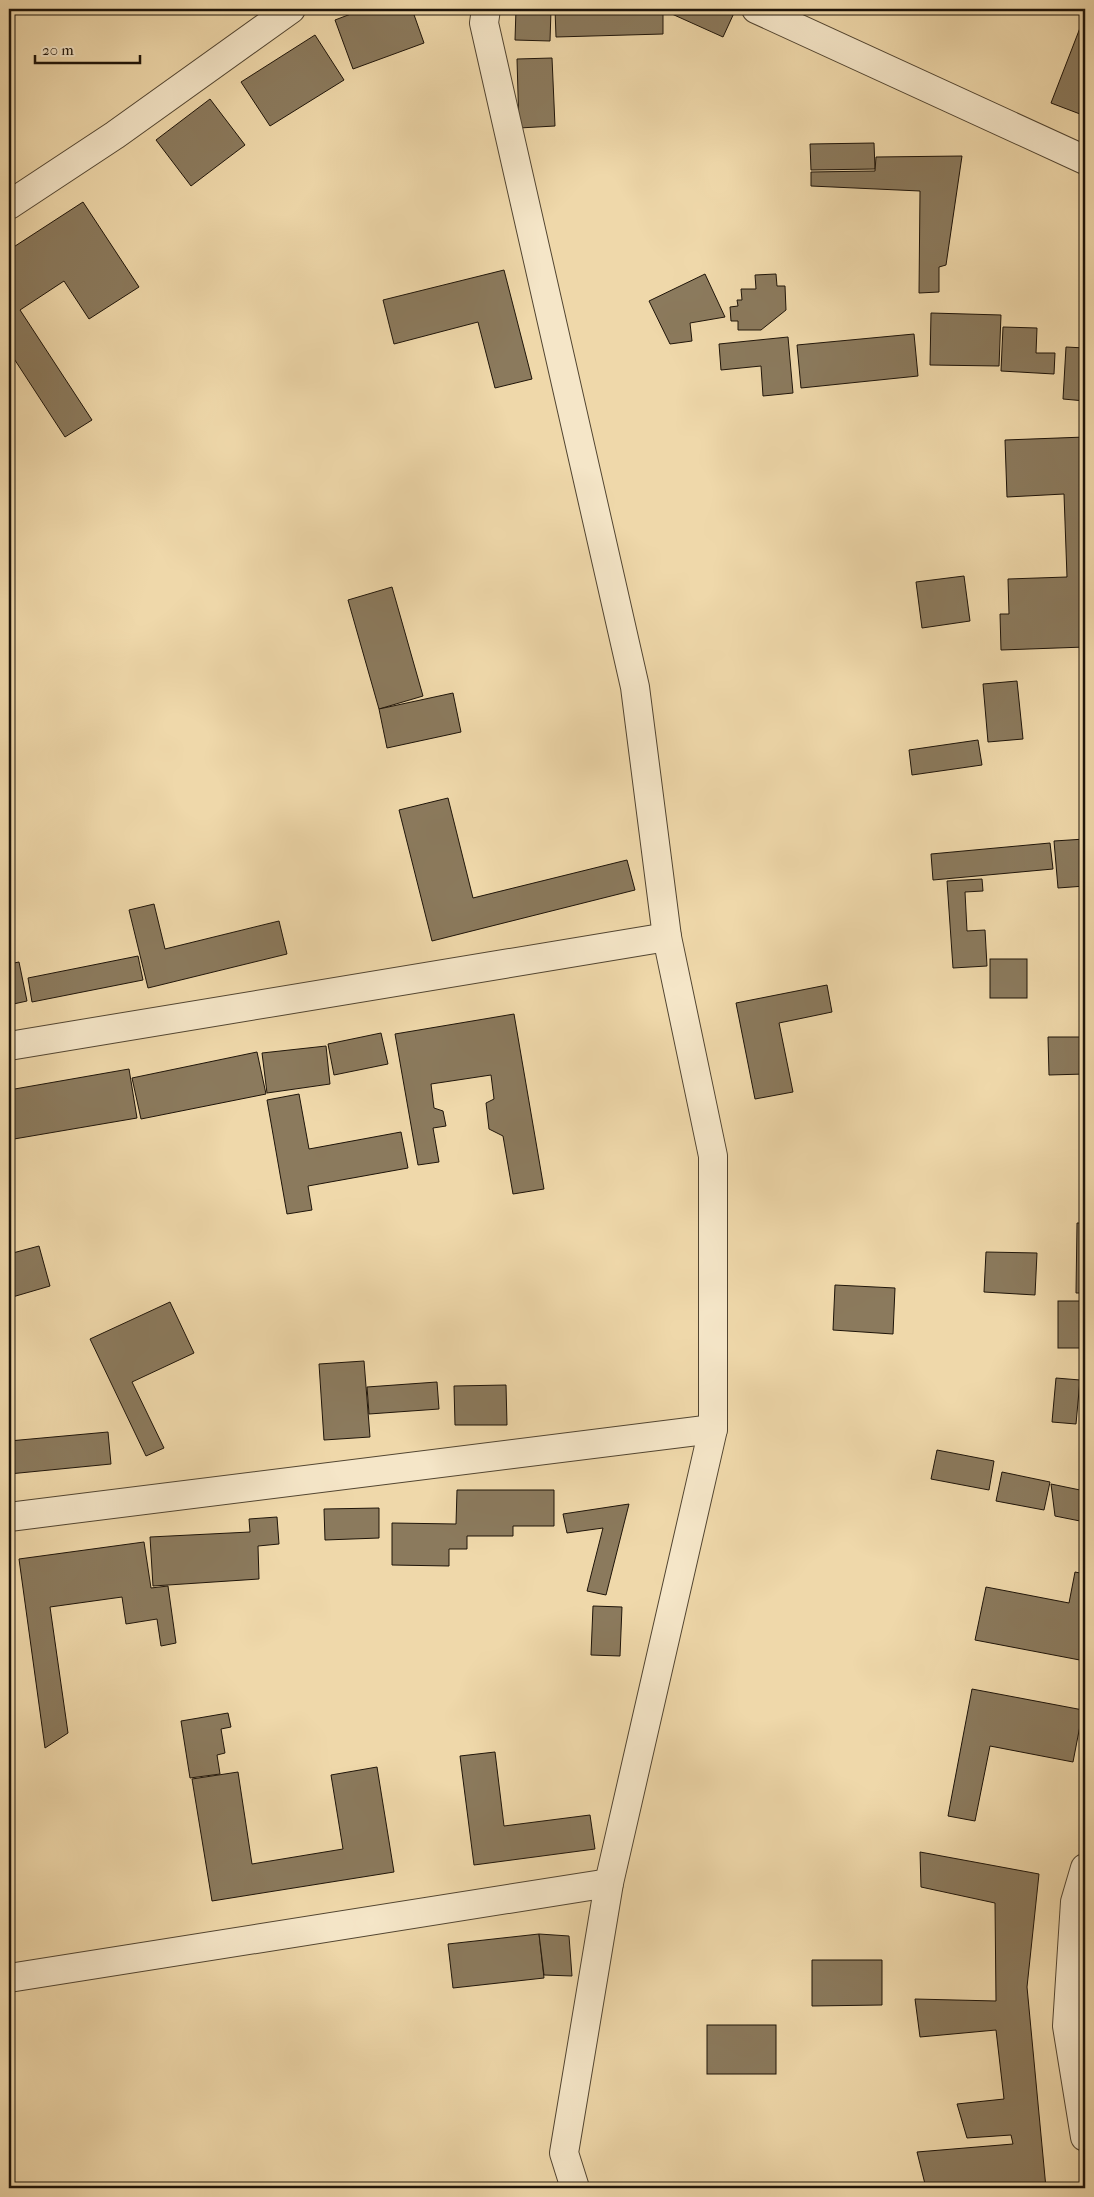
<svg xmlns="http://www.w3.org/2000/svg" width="1094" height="2197" viewBox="0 0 1094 2197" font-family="'IM FELL French Canon',serif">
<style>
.building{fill:#8b7a5d;stroke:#1e1409}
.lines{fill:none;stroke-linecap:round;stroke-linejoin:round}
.minor-casing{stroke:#524531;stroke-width:30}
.minor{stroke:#f5e6c8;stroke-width:28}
</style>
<rect width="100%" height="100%" fill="#efd8aa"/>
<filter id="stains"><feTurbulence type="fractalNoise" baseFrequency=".004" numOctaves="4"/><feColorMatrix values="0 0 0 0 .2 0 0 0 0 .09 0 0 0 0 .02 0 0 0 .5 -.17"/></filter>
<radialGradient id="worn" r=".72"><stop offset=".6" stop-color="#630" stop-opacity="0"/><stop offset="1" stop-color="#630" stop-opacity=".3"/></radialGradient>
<g class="building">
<polygon points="364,9 412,9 424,43 353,69 335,20"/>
<polygon points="516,9 551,10 550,41 515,40"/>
<polygon points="555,9 725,9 734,13 723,37 663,10 663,34 556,37"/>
<polygon points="1085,15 1085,101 1080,114 1051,103"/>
<polygon points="315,35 344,80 270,126 241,82"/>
<polygon points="552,58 555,126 519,128 517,59"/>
<polygon points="210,99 245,145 191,186 156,140"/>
<polygon points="874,143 875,169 811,170 810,144"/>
<polygon points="962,156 946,265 939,267 939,292 919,293 920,191 811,186 811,172 875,171 876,157"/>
<polygon points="83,202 139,287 89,319 64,281 20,310 92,420 65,437 9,351 9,250"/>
<polygon points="504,270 532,379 495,388 478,322 394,344 383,300"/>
<polygon points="705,274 725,317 690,323 692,341 670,344 649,301"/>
<polygon points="776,274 777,286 785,286 786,310 761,330 738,330 738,321 731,321 730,307 738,306 737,300 742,300 741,289 756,289 755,275"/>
<polygon points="931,313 1001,315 999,366 930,365"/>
<polygon points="1003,327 1037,328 1036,353 1055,353 1054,374 1001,371"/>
<polygon points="914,334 918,376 801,388 797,345"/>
<polygon points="788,337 793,393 763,396 761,366 721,370 719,344"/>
<polygon points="1066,347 1085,348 1085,401 1063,399"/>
<polygon points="1085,437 1085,647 1001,650 1000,614 1009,614 1008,579 1067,577 1064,494 1007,497 1005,440"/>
<polygon points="964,576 970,621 922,628 916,582"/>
<polygon points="392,587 423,696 379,709 348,600"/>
<polygon points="1017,681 1023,739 988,742 983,684"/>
<polygon points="453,693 461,732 387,748 379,709"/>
<polygon points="978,740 982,765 912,775 909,750"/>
<polygon points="448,798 473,898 627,860 635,890 432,941 399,810"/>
<polygon points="1085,839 1085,886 1058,888 1054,841"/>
<polygon points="1050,843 1053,869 933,880 931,854"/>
<polygon points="982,879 983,891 965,892 967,931 985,930 987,966 953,968 947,881"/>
<polygon points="154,904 165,949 279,921 287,954 148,988 129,910"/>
<polygon points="138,956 143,980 32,1002 28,978"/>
<rect x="990" y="959" width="37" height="39"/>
<polygon points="19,962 27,1001 9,1005 9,964"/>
<polygon points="827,985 832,1012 779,1023 793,1092 755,1099 736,1003"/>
<polygon points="514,1014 544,1189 513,1194 503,1136 489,1129 486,1103 494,1099 491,1075 431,1084 434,1108 443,1111 446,1126 433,1128 439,1162 418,1165 395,1034"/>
<polygon points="381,1033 388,1064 334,1075 328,1044"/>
<polygon points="1048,1037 1085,1037 1085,1074 1049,1075"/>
<polygon points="326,1046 330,1084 267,1093 262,1053"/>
<polygon points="257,1052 266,1094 141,1119 132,1078"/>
<polygon points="129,1069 137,1118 14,1139 9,1109 9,1090"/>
<polygon points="299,1094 309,1149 401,1132 408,1168 308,1186 312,1210 287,1214 267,1100"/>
<polygon points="1082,1184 1085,1184 1085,1215 1083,1215"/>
<polygon points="1077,1223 1085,1223 1085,1293 1076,1293"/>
<polygon points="39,1246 50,1286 9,1298 9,1254"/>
<polygon points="986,1252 1037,1253 1035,1295 984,1292"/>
<polygon points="835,1285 895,1288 893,1334 833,1330"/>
<rect x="1058" y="1301" width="27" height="47"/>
<polygon points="170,1302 194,1353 132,1382 164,1448 146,1456 90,1339"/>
<polygon points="364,1361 370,1437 324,1440 319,1364"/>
<polygon points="1056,1378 1080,1380 1076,1424 1052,1422"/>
<polygon points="437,1382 439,1409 369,1414 367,1387"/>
<polygon points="506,1385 507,1425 455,1425 454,1386"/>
<polygon points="108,1432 111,1464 9,1474 9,1441"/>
<polygon points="937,1450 994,1461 989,1490 931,1479"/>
<polygon points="1002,1472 1050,1482 1044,1510 996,1501"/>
<polygon points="1051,1484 1085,1491 1085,1522 1055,1516"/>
<polygon points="457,1490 554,1490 554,1526 513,1526 513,1536 467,1536 467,1549 449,1549 449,1566 392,1565 392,1523 456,1524"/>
<polygon points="629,1504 606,1595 587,1591 603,1528 567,1533 563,1514"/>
<polygon points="379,1508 379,1538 325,1540 324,1509"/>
<polygon points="277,1517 279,1544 258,1546 259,1579 153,1586 150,1537 250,1532 249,1519"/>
<polygon points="144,1542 151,1588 168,1586 176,1643 161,1646 157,1619 126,1624 122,1597 50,1607 68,1733 45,1748 19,1559"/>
<polygon points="1075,1572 1085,1574 1085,1661 975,1640 986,1587 1069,1603"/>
<polygon points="593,1606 622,1607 620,1656 591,1655"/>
<polygon points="972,1689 1083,1710 1073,1762 990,1746 975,1821 948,1816"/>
<polygon points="228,1713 231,1727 221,1729 225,1753 217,1755 220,1774 190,1778 181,1721"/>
<polygon points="495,1752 504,1826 590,1815 595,1849 474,1865 460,1756"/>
<polygon points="377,1767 394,1872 212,1901 192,1779 238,1772 252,1864 343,1849 331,1775"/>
<polygon points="920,1852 1039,1874 1027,1987 1046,2188 958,2188 957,2186 926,2188 917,2152 1013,2144 1011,2135 967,2138 957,2104 1004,2099 996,2030 920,2037 915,1999 996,2001 995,1903 921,1887"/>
<polygon points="539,1934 544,1978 453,1988 448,1944"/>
<polygon points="539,1934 569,1936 572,1976 544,1975"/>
<polygon points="812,1960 882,1960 882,2005 812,2006"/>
<rect x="707" y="2025" width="69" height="49"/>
</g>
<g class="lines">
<g class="minor-casing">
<g id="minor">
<polyline points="486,9 484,23 635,687 667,937 713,1156 713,1429 609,1883 564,2153 575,2188"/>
<polyline points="756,9 1085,160"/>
<polyline points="9,205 115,135 291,9"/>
<polyline points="9,1046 667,937"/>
<polyline points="9,1517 713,1429"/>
<polyline points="1085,1868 1075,1902 1067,2026 1085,2137"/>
<polyline points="9,1978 609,1883"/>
</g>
</g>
<use href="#minor" class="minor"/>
</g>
<rect width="1094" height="2197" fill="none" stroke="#efd8aa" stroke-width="30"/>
<rect x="10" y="10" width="1074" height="2177" fill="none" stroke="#1e1409" stroke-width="2.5"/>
<rect x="15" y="15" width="1064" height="2167" fill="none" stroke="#1e1409"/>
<path d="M35 55v8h105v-8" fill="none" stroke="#1e1409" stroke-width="2.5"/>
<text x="42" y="55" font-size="15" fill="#1e1409" stroke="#f5e6c8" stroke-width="4" paint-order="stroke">20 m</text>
<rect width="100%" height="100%" filter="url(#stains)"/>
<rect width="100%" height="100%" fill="url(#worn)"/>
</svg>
